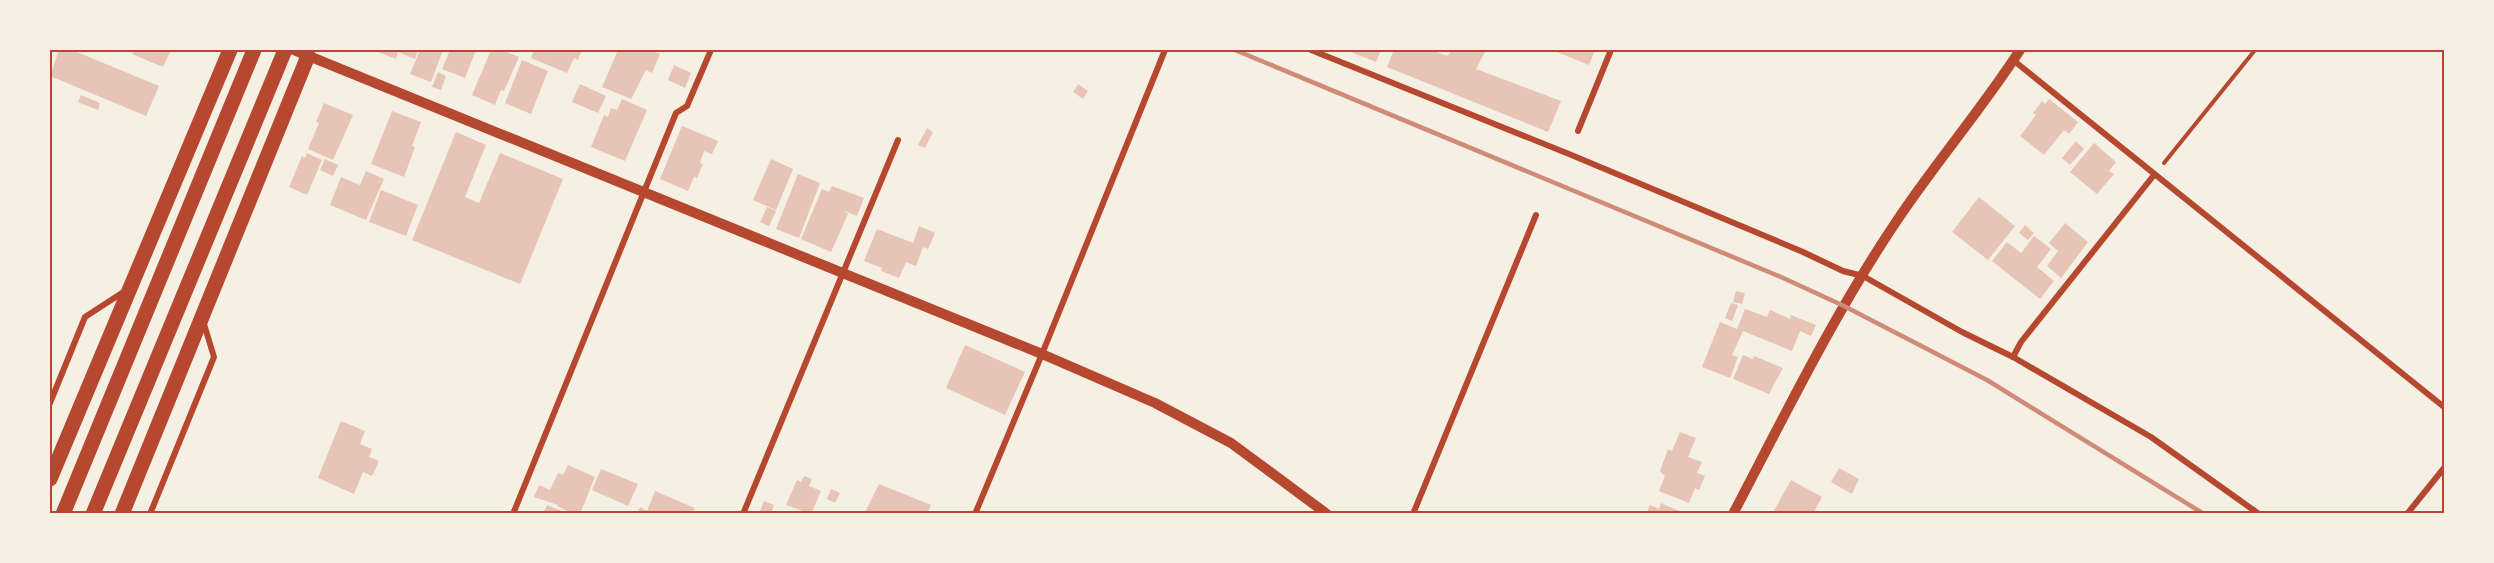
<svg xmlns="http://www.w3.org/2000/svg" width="2494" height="563" viewBox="0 0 2494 563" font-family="'Open Sans',sans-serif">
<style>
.building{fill:#e6c5b7}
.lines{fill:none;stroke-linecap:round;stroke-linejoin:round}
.path{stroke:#b5482f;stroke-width:4}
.minor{stroke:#b5482f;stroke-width:6}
.tertiary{stroke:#b5482f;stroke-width:10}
.primary{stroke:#b5482f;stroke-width:15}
.rail{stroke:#cf8b77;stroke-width:4.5}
.neatline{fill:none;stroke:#b5482f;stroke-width:2}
</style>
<rect width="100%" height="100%" fill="#f6efe4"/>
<g class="building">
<polygon points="59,50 72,50 159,86 146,116 50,76"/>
<polygon points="134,50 171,50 163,67 132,54"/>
<polygon points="372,50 418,50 415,59 398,52 396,59"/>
<polygon points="420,50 443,50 431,82 410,74"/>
<polygon points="450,50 476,50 465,78 442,69"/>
<polygon points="491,50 502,50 519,57 504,91 501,90 495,105 472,95"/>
<polygon points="534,50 582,50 578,60 574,58 567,73 531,58"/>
<polygon points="618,50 649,50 660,54 652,73 646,70 631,99 602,87"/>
<polygon points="1346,50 1381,50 1376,62"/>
<polygon points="1394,50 1432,50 1447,56 1450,52 1446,50 1486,50 1476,69 1561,101 1548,132 1387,67"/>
<polygon points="1552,50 1595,50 1589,65"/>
<polygon points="522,60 548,71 531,114 505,103"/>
<polygon points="674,65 691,73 685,88 668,80"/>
<polygon points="438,72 446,76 441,90 432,87"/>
<polygon points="580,84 606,96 598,113 572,102"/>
<polygon points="1078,84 1088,91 1083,99 1073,92"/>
<polygon points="81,95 100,103 98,110 78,102"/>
<polygon points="622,99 647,110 625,161 591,147 604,115 608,117 611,108 617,110"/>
<polygon points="2049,99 2078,122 2069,134 2064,130 2044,155 2020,136 2036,115 2033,113 2042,101 2045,104"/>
<polygon points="324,103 353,115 333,160 308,149 319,123 316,122"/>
<polygon points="392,111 421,122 412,146 415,147 404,177 371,164"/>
<polygon points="682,126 718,141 712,154 704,151 700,163 703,164 697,178 694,177 688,191 660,179"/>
<polygon points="927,128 933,132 925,148 918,145"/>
<polygon points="456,132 486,145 465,197 479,203 500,153 563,179 520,284 412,240"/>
<polygon points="2076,141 2084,149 2070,165 2062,158"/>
<polygon points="2094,143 2116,162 2109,171 2114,174 2097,194 2070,172"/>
<polygon points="307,153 322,160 307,195 289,187 302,156 305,158"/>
<polygon points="325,159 338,165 333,176 320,170"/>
<polygon points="771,159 793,169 776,210 753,200"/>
<polygon points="366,171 384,179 366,220 330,205 341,177 360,185"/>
<polygon points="798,174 820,183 799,238 776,229"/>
<polygon points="832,186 864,198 857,216 844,211 848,214 831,252 801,239 822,189 829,192"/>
<polygon points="381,190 418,205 406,236 369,222"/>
<polygon points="1979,197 2015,226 1988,260 1952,232"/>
<polygon points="767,207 776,211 769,226 760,222"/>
<polygon points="2065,223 2088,242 2061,278 2047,266 2058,251 2049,243"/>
<polygon points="2025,225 2034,233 2028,240 2019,233"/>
<polygon points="919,226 935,233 928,249 923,247 916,266 906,262 899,278 881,271 882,268 864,261 877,229 913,243"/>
<polygon points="2034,236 2051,249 2037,267 2054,281 2040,299 1992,261 2007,242 2021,253"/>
<polygon points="1736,291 1745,293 1742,304 1733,302"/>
<polygon points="1731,303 1738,305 1732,321 1725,318"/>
<polygon points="1745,309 1767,317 1770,310 1790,319 1791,315 1816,325 1811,336 1800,331 1792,351 1743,331 1732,355 1738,357 1730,378 1702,367 1720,322 1737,329"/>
<polygon points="965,345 1025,372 1005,415 946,388"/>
<polygon points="1743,355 1753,359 1754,356 1783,368 1769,394 1733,379"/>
<polygon points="341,421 365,431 360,444 372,449 369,457 379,461 372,476 363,472 354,494 318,478"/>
<polygon points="1680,432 1696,438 1688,457 1702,462 1697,473 1705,476 1699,490 1695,488 1689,503 1659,491 1665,476 1660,471 1668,449 1672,451"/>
<polygon points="568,465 595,477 580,514 573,514 557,506 558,505 534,497 539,485 550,490 558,473 563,475"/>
<polygon points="1839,468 1859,479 1852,494 1831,482"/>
<polygon points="601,469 638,484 628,506 592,490"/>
<polygon points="804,476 812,479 809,486 821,491 811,514 786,505 797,480 801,482"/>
<polygon points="1791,480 1822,497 1813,514 1772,514"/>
<polygon points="879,484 931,505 927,514 864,514"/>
<polygon points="831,489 840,493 835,503 827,499"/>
<polygon points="655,491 695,508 692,514 637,514 640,507 647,511"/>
<polygon points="764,501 774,505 771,514 759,514"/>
<polygon points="1661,503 1686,514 1646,514 1650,505 1659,509"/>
<polygon points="547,505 567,513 567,514 543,514"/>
</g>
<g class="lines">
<polyline class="path" points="2164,163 2255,50"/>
<g class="minor">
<polyline points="1311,50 1569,154 1803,252 1843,271 1863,276 1962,332 2013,357 2151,437 2259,514"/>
<polyline points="2013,60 2444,407"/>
<polyline points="1578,131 1611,50"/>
<polyline points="2013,357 2021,342 2154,175"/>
<polyline points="50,403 85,317 125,291"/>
<polyline points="150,514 214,357 204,324"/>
<polyline points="513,514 676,113 687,106 711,50"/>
<polyline points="743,514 898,140"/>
<polyline points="975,514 1042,354 1165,50"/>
<polyline points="1413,514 1536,215"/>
<polyline points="2407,514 2444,468"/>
</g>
<g class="tertiary">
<polyline points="294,50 1042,354 1155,403 1231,443 1327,514"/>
<path d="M 1733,514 C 1786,413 1836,310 1900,216 C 1938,160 1983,107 2020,50"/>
</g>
<g class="primary">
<polyline points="50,479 230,50"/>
<polyline points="63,514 254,50"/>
<polyline points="93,514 285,50"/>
<polyline points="122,514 308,56"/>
</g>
<polyline class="rail" points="1235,50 1781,277 1844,306 1987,380 2204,514"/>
</g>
<rect width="2494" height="563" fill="none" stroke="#f6efe4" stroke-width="102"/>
<rect x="51" y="51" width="2392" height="461" class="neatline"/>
</svg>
